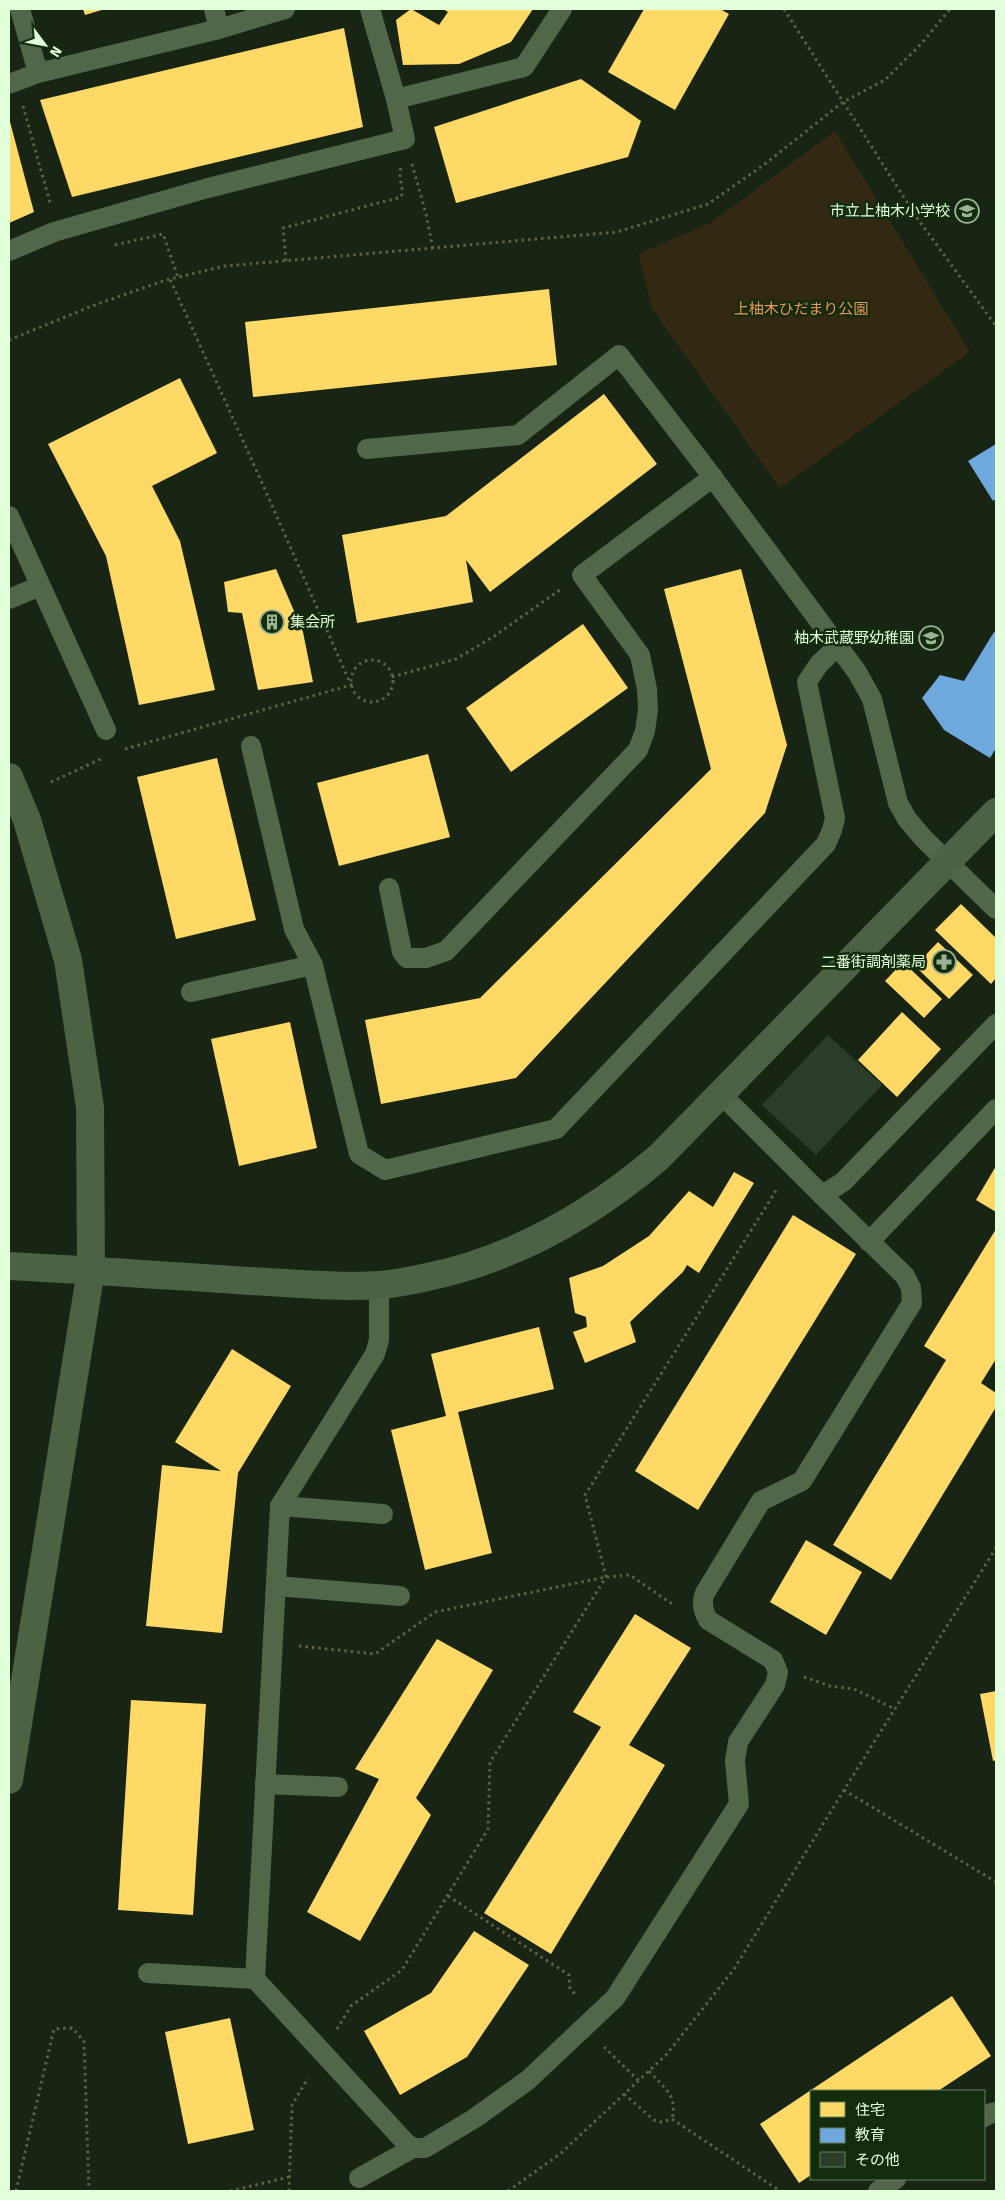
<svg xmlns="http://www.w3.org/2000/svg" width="1005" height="2200" viewBox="0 0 1005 2200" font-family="'Fira Sans','Noto Sans JP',sans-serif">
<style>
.green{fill:#332811}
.homes{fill:#ffd966}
.schools{fill:#6fa8dc}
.building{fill:#2c3c2a}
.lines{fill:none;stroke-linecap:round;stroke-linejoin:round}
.path{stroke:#5d6244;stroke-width:3;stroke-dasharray:2.5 4;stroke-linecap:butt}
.lane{stroke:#526649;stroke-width:20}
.secondary{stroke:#4d6144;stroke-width:28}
.labels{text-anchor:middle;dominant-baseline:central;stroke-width:5;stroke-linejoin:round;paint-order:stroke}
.poi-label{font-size:15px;fill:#e1ffd9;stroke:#132c0e;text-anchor:end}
.park-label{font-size:15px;fill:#ed9456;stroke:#132c0e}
</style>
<rect width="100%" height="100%" fill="#182515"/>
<polygon class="green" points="835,131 970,352 780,488 652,309 638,254 710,223"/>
<g class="homes">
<polygon points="83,9 105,9 85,15"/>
<polygon points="411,9 439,25 448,12 443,9 533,9 511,42 459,64 403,65 396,20"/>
<polygon points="644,9 720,9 729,14 675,110 608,72"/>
<polygon points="344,28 363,127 72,197 40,100"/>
<polygon points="581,79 641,121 628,157 456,203 434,127"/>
<polygon points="9,118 34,212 9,223"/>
<polygon points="549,289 557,365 253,397 245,322"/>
<polygon points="180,378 217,453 152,486 180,541 215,690 139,705 106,556 48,444"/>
<polygon points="604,394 657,464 490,592 466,560 473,602 357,623 342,535 446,516"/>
<polygon points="276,569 303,632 313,682 258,690 242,613 228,612 224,582"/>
<polygon points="741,569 787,745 765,813 516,1078 381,1104 365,1020 480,998 711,769 664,589"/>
<polygon points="583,624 628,688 511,772 466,708"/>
<polygon points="428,754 450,837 339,866 317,783"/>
<polygon points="217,758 256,920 176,939 137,777"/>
<polygon points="961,904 996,938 996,978 991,984 935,930"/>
<polygon points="938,942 973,975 949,999 915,966"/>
<polygon points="903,962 942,999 924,1018 885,981"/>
<polygon points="902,1012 941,1049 897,1097 858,1060"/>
<polygon points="290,1022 317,1148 239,1166 211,1039"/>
<polygon points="996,1166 996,1212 976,1200"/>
<polygon points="734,1172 754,1183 699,1273 687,1265 683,1272 630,1322 636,1342 585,1363 573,1332 587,1327 586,1317 575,1313 569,1278 603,1266 649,1236 689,1191 713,1207"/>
<polygon points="793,1215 856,1254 698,1510 635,1471"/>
<polygon points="996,1229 996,1359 981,1383 996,1393 996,1407 891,1580 833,1545 946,1360 924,1346"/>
<polygon points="539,1327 554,1389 458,1412 492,1553 425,1570 391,1430 446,1416 431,1354"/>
<polygon points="232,1349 291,1386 238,1473 222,1633 146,1626 162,1465 221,1471 175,1442"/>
<polygon points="806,1540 862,1572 826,1635 770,1602"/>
<polygon points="635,1614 691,1648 629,1745 665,1765 551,1954 484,1913 601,1727 573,1712"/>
<polygon points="437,1639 493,1670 416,1798 431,1815 360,1941 307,1912 379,1779 355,1769"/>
<polygon points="996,1691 996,1760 993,1761 980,1694"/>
<polygon points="131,1700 206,1704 193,1915 118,1910"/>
<polygon points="474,1931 529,1965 467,2057 400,2095 364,2031 431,1993"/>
<polygon points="952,1996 991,2056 938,2091 811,2091 811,2175 799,2183 760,2124"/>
<polygon points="230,2018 254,2130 188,2144 165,2032"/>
</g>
<g class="schools">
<polygon points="996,444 996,499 993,501 968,461"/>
<polygon points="994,632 996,633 996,748 990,758 944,730 922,698 940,675 964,681"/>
</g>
<polygon class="building" points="828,1035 882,1085 816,1155 762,1105"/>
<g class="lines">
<g class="path">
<polyline points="784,9 917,218 996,326"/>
<polyline points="23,106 51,206"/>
<polyline points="412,164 426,214 433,249"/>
<polyline points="115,245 163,234 178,277"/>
<path d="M 286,261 L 283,228 L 401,197 C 405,187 397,178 401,168"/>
<polyline points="9,340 92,306 166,280 225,266 617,232 708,204 765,164 843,102 885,80 922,43 950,9"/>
<circle cx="372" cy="681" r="21"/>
<polyline points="392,677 456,659 493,637 561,589"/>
<polyline points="125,749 351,685 263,485 170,279"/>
<polyline points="51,782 103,758"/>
<polyline points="299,1646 375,1654 435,1612 606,1577 630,1575 675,1606"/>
<polyline points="804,1677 830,1686 854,1689 895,1709"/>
<polyline points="844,1790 996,1882"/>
<polyline points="448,1896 569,1975 570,1989 577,1996"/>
<polyline points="337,2029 351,2006 402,1970 488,1829 490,1762 606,1577 585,1495 777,1189"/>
<polyline points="604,2047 639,2081"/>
<path d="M 649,2071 C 664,2088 678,2095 672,2119"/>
<polyline points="624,2094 654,2120 661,2122 672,2119 780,2191"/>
<polyline points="16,2191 54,2029 72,2028 84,2041 89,2191"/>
<polyline points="230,2191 289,2177"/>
<polyline points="289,2191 292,2105 308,2078"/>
<polyline points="508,2191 560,2154 667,2054 734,1969 844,1790 996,1548"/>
</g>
<g class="lane">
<polyline points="20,9 38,73"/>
<polyline points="214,9 219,29"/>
<polyline points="9,84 38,73 219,29 285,9"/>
<polyline points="396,99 524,67 562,9"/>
<polyline points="9,251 54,232 208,188 405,139 396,99 370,9"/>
<polyline points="367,449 518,435 619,355 705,467 857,672 872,699 898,803 907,819 924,839 996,909"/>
<polyline points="9,516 106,730"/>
<polyline points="9,599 40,586"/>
<polyline points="251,746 294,929 313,965 359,1154 385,1170 556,1129 826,844 832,830 835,818 807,682 819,664 837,647"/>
<polyline points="389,888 402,952 407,958 426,958 446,951 638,750 645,731 648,710 647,689 640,655 582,575 713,477"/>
<polyline points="191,992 313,965"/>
<polyline points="721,1094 822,1195 843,1182 996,1024"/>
<polyline points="869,1242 996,1109"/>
<path d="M 379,1285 L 379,1340 L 375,1354 L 280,1506 L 255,1979 L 406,2143 L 413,2148 L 425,2148 L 475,2118 L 528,2080 L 615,1998 L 739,1804 L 735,1761 L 738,1742 L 775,1685 L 778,1672 L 773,1660 L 708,1620 C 703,1611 701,1602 705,1593 L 761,1501 L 802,1481 L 912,1303 L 911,1288 L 905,1276 L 822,1195"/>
<polyline points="280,1506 383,1514"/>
<polyline points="276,1586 400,1596"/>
<polyline points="265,1784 338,1787"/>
<polyline points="148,1973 255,1979"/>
<polyline points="984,2117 991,2113 996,2112"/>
<polyline points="359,2178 413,2148"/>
<polyline points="878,2191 896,2179"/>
</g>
<g class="secondary">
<polyline points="9,777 27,820 68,960 90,1107 91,1270 9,1780"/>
<path d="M 9,1266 C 89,1270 170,1276 250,1281 C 293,1283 336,1288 379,1285 C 394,1284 409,1281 423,1278 C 513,1260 590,1216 659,1157 L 996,812"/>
</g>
</g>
<defs>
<g id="school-ring" transform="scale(1.25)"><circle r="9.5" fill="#132c0e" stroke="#9bb394" stroke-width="1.5"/><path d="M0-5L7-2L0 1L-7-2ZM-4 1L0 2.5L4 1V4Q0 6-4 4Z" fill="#9bb394"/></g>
<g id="building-ring" transform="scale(1.25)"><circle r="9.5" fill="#132c0e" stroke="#9bb394" stroke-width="1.5"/><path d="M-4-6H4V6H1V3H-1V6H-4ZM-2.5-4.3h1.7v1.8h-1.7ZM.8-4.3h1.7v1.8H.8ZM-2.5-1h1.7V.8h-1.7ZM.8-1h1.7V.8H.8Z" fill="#9bb394"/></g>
<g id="pharmacy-ring" transform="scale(1.25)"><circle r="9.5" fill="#132c0e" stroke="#9bb394" stroke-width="1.5"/><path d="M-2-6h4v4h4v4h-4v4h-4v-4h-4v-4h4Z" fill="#9bb394"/></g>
</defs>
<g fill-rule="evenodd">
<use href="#school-ring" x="967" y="211"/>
<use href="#building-ring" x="272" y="622"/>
<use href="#school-ring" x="931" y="638"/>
<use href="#pharmacy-ring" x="944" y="962"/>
</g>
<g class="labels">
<g class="poi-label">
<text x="950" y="211">市立上柚木小学校</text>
<text x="290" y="622" text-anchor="start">集会所</text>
<text x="914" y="638">柚木武蔵野幼稚園</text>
<text x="926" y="962">二番街調剤薬局</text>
</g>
<g class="park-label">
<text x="801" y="309">上柚木ひだまり公園</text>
</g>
</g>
<rect width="1005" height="2200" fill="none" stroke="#e1ffd9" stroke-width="20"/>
<rect x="810" y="2090" width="175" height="90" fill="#132c0e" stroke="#65805f"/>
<rect x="820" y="2102" width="25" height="15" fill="#ffd966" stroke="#65805f"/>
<text x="855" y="2115" font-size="15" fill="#e1ffd9">住宅</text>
<rect x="820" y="2128" width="25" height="15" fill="#6fa8dc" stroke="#65805f"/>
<text x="855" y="2140" font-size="15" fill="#e1ffd9">教育</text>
<rect x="820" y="2152" width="25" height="15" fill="#2c3c2a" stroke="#65805f"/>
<text x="855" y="2165" font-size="15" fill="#e1ffd9">その他</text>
<g transform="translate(45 45) rotate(122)" stroke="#132c0e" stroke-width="4" paint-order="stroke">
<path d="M0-4L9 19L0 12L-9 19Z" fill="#e1ffd9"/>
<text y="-8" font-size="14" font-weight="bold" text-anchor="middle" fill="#e1ffd9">N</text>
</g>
</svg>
